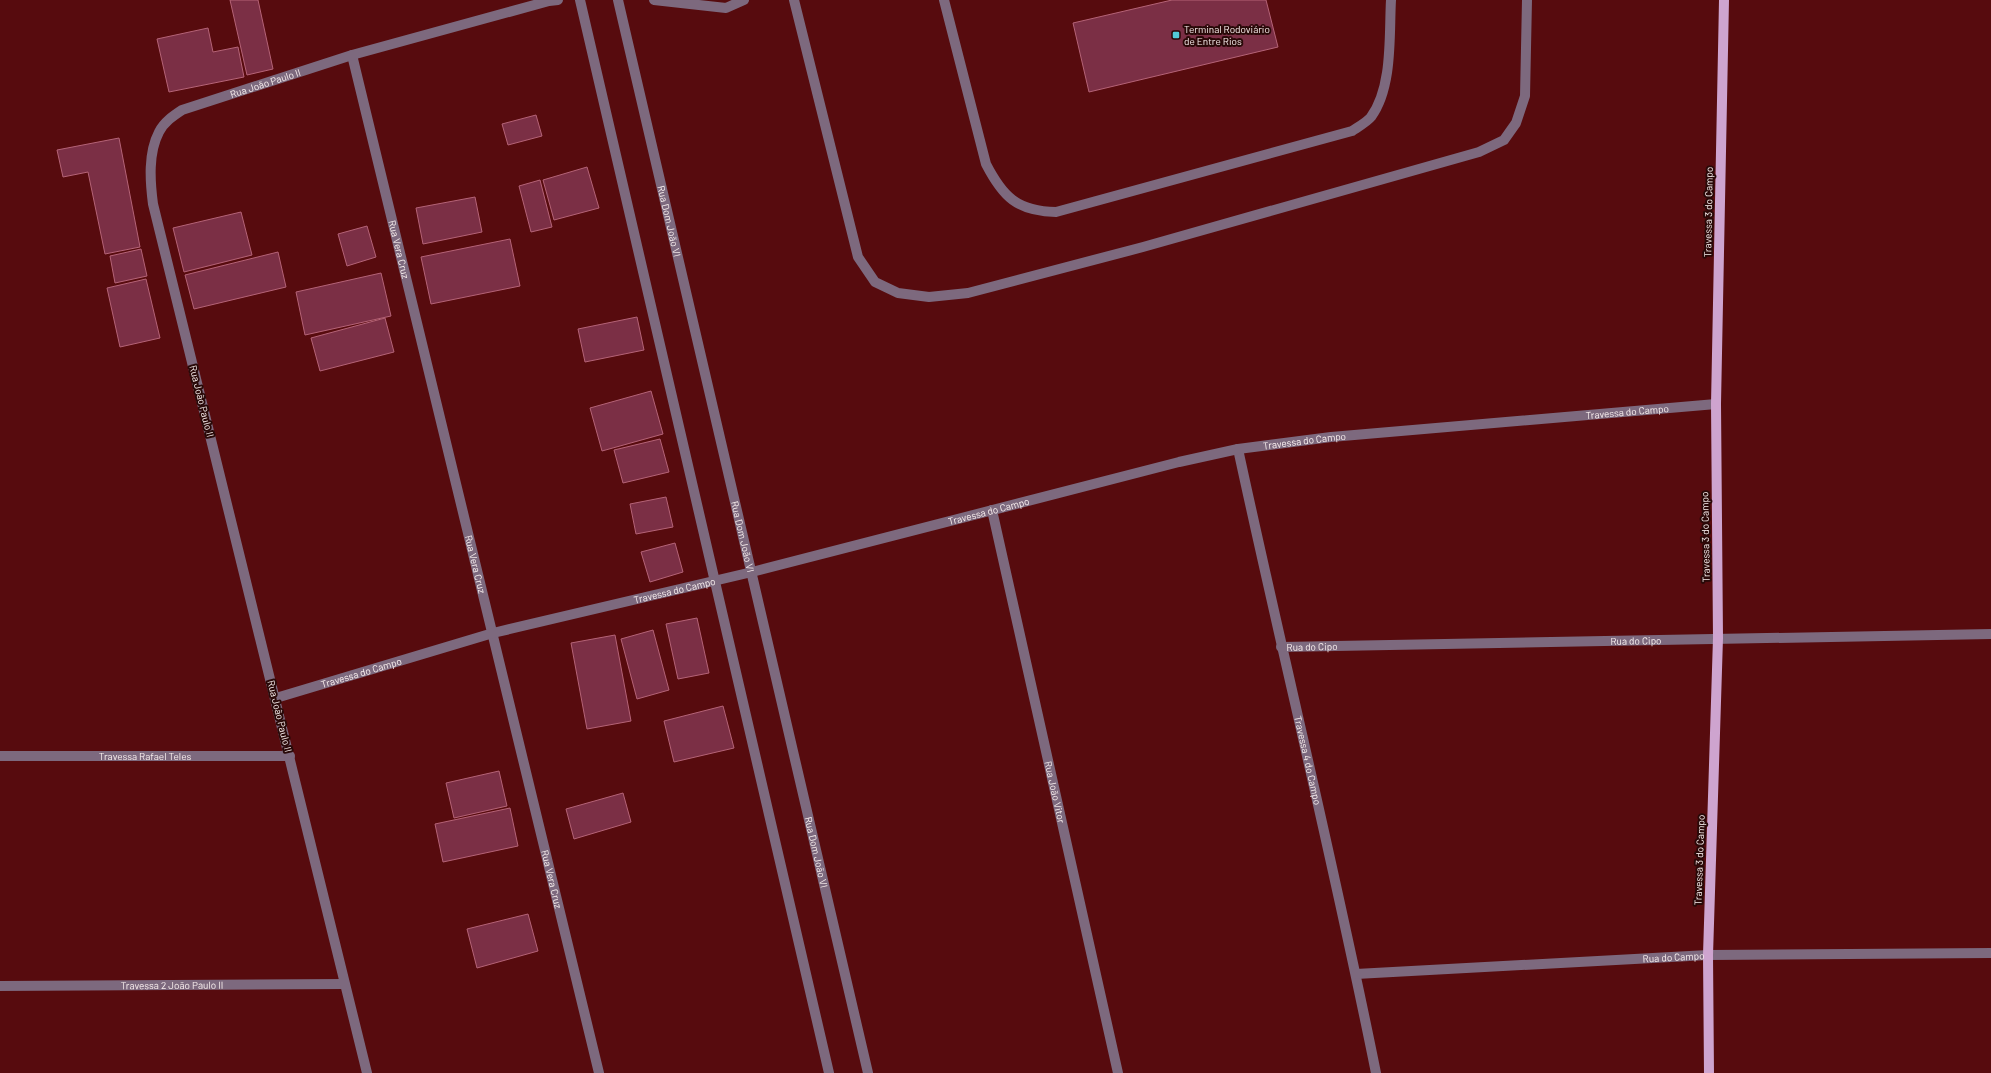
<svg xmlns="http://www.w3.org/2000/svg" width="1991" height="1073" viewBox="0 0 1991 1073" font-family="Barlow,sans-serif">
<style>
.building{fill:#7b2f45;stroke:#b56377}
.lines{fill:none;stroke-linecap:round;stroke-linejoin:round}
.minor{stroke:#7d697e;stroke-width:10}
.major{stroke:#cea4cf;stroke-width:10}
.poi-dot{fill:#52cbd8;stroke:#290908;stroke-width:1.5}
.labels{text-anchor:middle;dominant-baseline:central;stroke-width:4;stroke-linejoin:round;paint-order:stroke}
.poi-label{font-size:10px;fill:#f9efee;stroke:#290908;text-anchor:start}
.street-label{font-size:10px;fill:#f9efee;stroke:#290908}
</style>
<rect width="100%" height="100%" fill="#570b0e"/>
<g class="building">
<polygon points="230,0 258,0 273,69 247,75"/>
<polygon points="1172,0 1266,0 1278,47 1089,92 1073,23"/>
<polygon points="208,28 213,52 238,47 244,77 169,92 157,39"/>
<polygon points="536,115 542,136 508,145 502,124"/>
<polygon points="119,138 140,247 105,254 88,172 63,177 57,150"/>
<polygon points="587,167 599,208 554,220 543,180"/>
<polygon points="540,180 552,227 531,232 519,186"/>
<polygon points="475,197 482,232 423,244 416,208"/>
<polygon points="241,212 252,255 184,272 173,228"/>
<polygon points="367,226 376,257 347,266 338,234"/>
<polygon points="510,239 520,286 431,304 421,257"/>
<polygon points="141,249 147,276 115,283 110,256"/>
<polygon points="278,252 286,287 194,309 185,275"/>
<polygon points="381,273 391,316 305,335 296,292"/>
<polygon points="146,279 160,338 120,347 107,288"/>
<polygon points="637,317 644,350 585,362 578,329"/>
<polygon points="385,318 394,352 320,371 311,338"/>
<polygon points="651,391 663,434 602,451 590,408"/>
<polygon points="660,439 669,472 623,483 614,450"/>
<polygon points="666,497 673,527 636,534 630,504"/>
<polygon points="675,543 683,572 650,582 641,552"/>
<polygon points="697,618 709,673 678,679 666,624"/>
<polygon points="653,630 669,690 637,699 621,639"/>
<polygon points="615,635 631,721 587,729 571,643"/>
<polygon points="723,706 734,748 674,762 664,721"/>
<polygon points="499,771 507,806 454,818 446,783"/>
<polygon points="623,793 631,822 574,839 566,809"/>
<polygon points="510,808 518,846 443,862 435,824"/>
<polygon points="528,914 538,951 477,968 467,929"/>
</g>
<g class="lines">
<g class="minor">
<polyline points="580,0 829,1073"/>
<path id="s1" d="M 618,0 L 868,1073"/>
<polyline points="654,0 726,8 744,0"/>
<polyline points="794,0 858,257 875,282 898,293 929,297 968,293 1143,247 1479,152 1504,140 1516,123 1525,96 1527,0"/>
<path d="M 944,0 L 986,164 C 1003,197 1017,211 1056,212 L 1352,131 C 1358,127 1367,122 1371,117 C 1393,87 1389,35 1391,0"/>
<path id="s2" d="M 352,55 L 599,1073"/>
<path id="s3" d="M 1238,449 C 1283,657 1334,864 1376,1073"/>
<path id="s4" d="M 992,510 L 1118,1073"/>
<path id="s5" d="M 1281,647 L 1991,634"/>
<path id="s6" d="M 276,698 L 493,633 L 752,572 L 1179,462 L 1238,449 L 1331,437 L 1716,404"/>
<path id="s7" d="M 0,756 L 290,756"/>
<path id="s8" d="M 1356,974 L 1708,955 L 1991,953"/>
<path id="s9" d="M 0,986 L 344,984"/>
<path id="s10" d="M 367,1073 L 153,204 C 150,181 148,153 159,132 C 164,122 173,116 182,110 L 352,55 L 549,1 L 558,0"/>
</g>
<polyline class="major" points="1709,1073 1708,955 1718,638 1716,404 1724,0"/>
</g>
<rect class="poi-dot" x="1172" y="31" width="8" height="8" rx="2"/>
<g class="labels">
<g class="poi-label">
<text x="1184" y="29">Terminal Rodoviário<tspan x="1184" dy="12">de Entre Rios</tspan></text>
</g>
<g class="street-label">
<text stroke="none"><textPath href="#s10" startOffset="1088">Rua João Paulo II</textPath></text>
<text transform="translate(1708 212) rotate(-89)">Travessa 3 do Campo</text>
<text stroke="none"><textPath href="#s1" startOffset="227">Rua Dom João VI</textPath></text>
<text stroke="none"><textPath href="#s2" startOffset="200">Rua Vera Cruz</textPath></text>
<text transform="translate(202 401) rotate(76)">Rua João Paulo II</text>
<text stroke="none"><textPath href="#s6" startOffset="1385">Travessa do Campo</textPath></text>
<text stroke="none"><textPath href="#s6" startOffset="1061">Travessa do Campo</textPath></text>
<text stroke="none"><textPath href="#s6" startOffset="737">Travessa do Campo</textPath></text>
<text stroke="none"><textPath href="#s1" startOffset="551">Rua Dom João VI</textPath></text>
<text transform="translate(1705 537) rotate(-91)">Travessa 3 do Campo</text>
<text stroke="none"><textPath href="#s2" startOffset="524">Rua Vera Cruz</textPath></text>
<text stroke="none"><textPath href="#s6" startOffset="413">Travessa do Campo</textPath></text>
<text stroke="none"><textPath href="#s5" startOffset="355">Rua do Cipo</textPath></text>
<text stroke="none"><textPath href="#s5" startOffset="31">Rua do Cipo</textPath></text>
<text stroke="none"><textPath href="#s6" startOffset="89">Travessa do Campo</textPath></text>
<text transform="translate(280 716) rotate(76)">Rua João Paulo II</text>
<text stroke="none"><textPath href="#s7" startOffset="145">Travessa Rafael Teles</textPath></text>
<text stroke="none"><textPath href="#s3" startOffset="319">Travessa 4 do Campo</textPath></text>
<text stroke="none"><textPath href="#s4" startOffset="289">Rua João Vitor</textPath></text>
<text stroke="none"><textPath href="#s1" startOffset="875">Rua Dom João VI</textPath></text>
<text transform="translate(1699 860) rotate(-88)">Travessa 3 do Campo</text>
<text stroke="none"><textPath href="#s2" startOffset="848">Rua Vera Cruz</textPath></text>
<text stroke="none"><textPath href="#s8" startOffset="318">Rua do Campo</textPath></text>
<text stroke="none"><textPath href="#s9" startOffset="172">Travessa 2 João Paulo II</textPath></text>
</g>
</g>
</svg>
